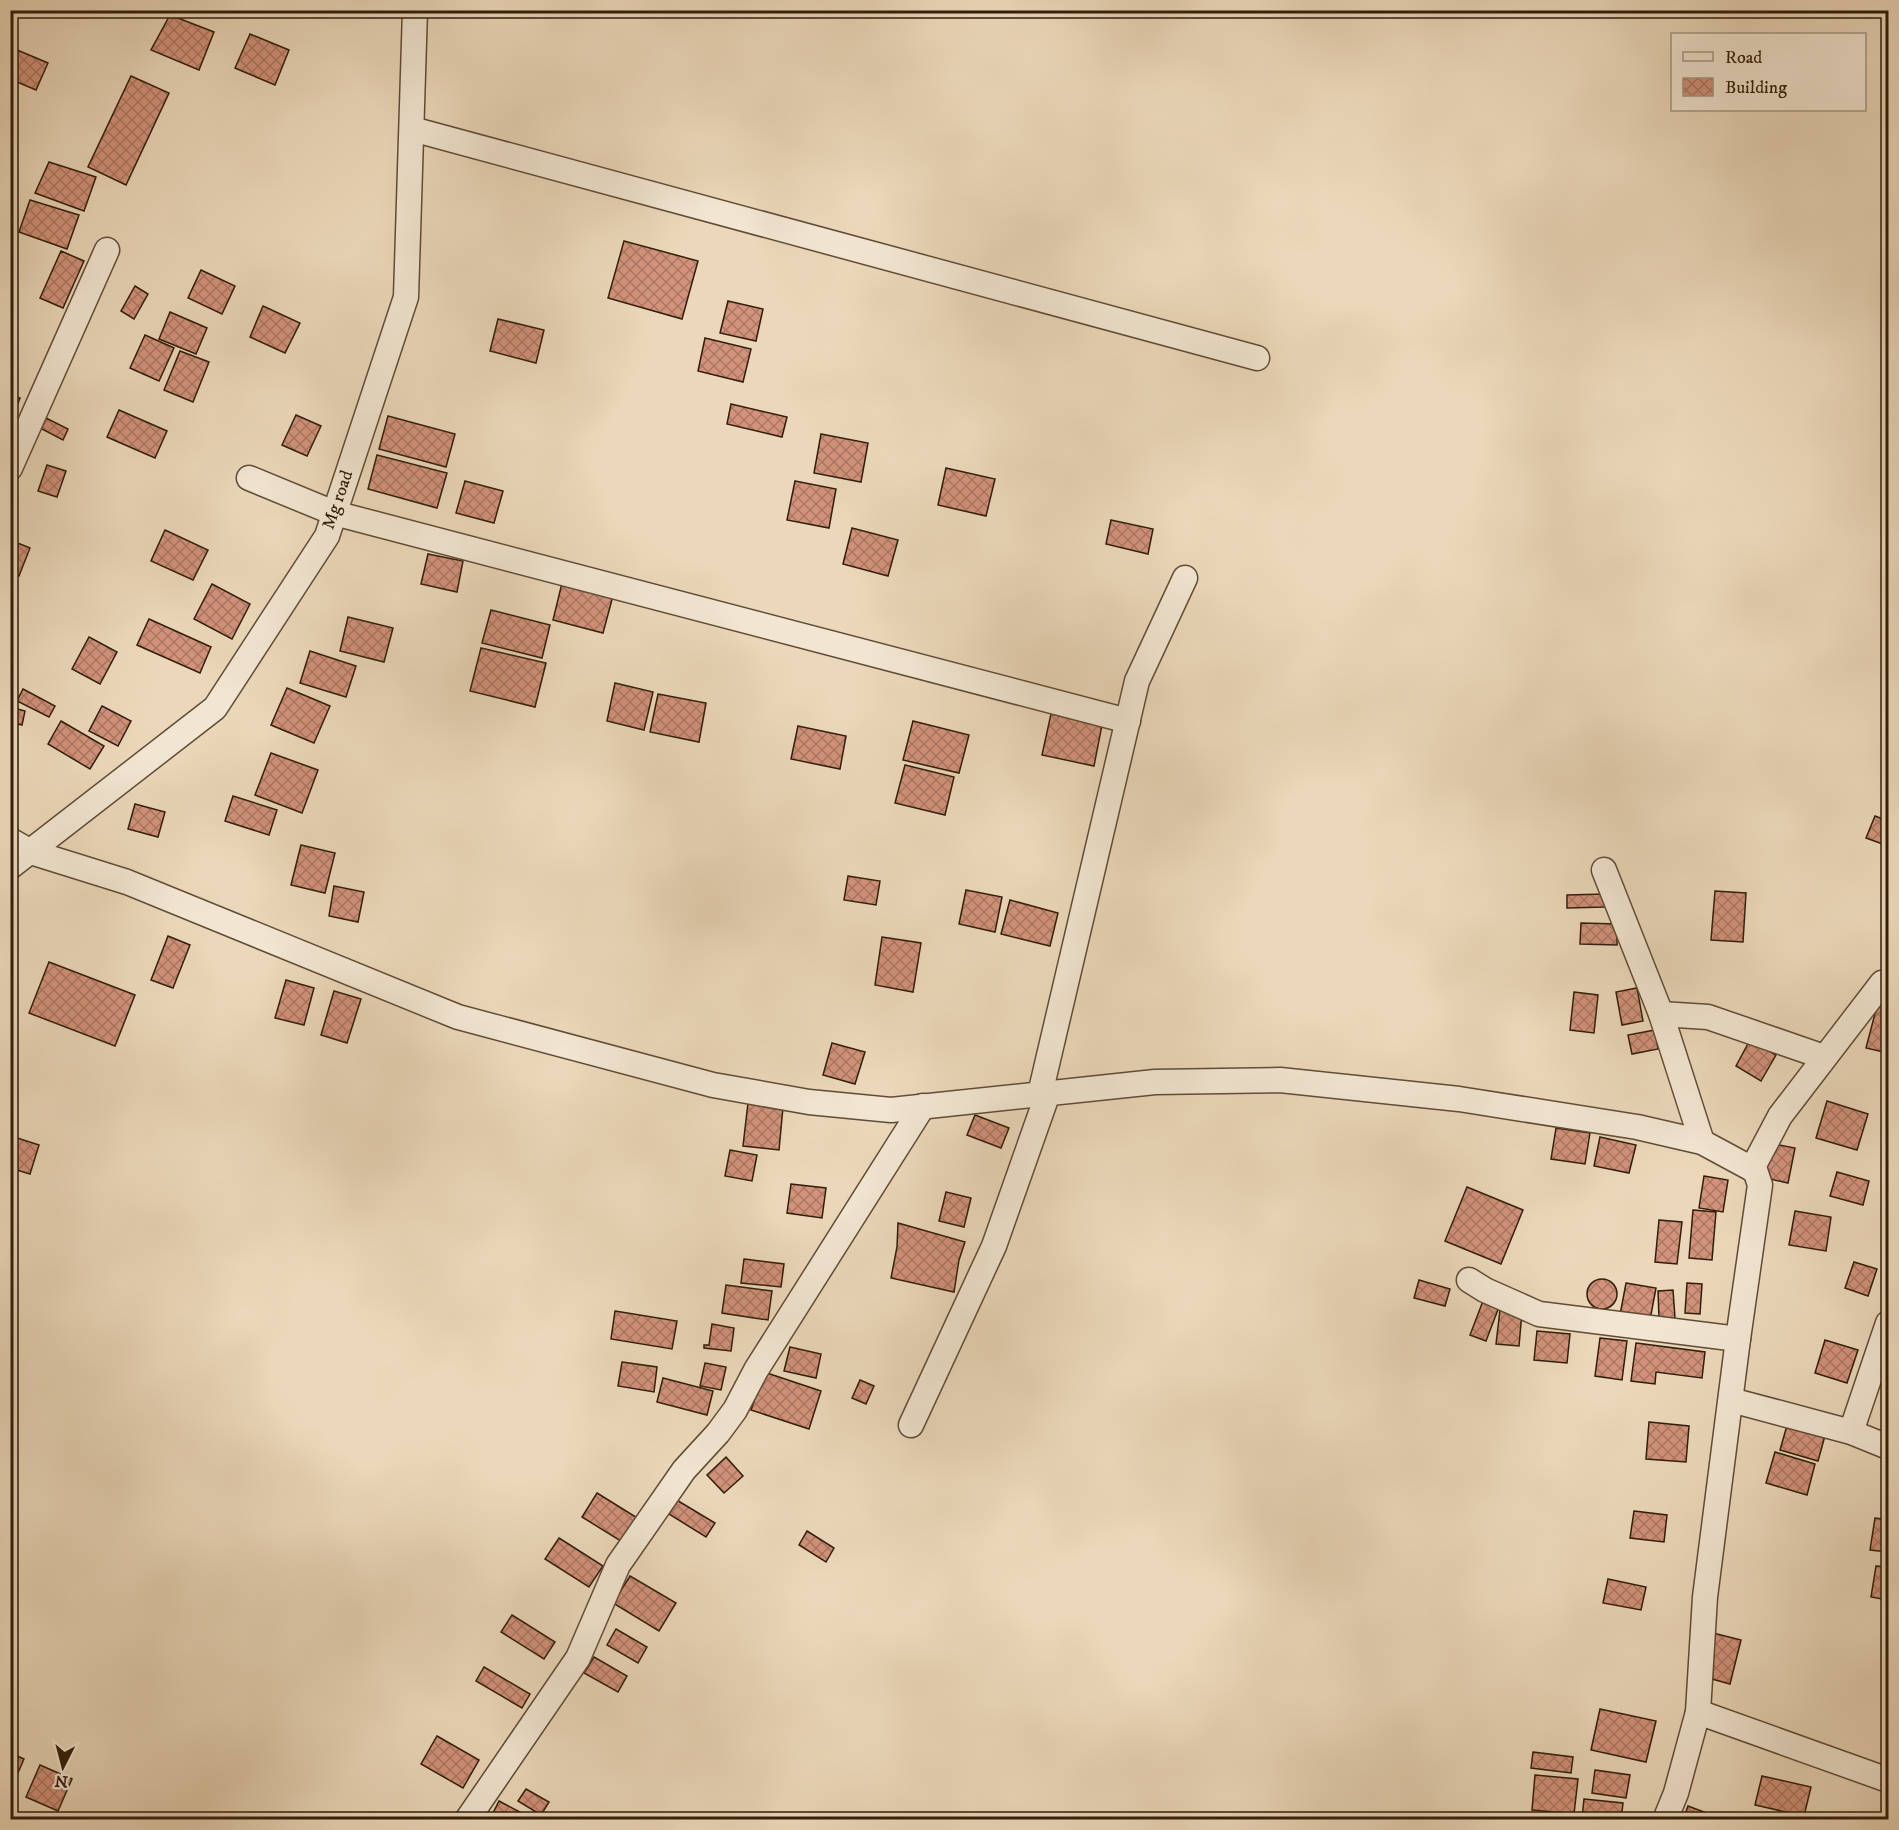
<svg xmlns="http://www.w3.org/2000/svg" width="1899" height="1830" viewBox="0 0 1899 1830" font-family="'IM FELL DW Pica',serif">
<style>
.building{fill:url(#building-cross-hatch);stroke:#311d0a;stroke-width:1.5}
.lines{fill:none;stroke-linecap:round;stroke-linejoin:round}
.minor-casing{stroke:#604c36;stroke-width:27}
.minor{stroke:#f2e6d2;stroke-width:24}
.labels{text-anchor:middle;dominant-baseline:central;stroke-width:4.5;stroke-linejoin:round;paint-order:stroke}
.street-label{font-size:18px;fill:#311d0a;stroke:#f2e6d2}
</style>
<defs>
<pattern id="building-cross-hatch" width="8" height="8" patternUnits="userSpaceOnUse" patternTransform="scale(1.5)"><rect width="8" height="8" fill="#d2927b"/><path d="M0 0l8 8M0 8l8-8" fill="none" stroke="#ab7763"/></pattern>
</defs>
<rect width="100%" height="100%" fill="#ebd8ba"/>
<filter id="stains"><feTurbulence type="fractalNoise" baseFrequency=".00333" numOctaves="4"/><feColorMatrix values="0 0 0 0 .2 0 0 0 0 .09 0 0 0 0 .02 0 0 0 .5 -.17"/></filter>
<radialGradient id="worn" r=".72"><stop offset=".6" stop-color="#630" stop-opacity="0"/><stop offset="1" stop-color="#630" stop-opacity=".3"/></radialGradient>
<g class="building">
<polygon points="170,15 214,32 199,70 151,50"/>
<polygon points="250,34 289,50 275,85 235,68"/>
<polygon points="10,47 48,63 36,90 10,79"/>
<polygon points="131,76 169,93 126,185 88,167"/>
<polygon points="49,162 96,177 84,211 35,193"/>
<polygon points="30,200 79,215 67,249 19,232"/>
<polygon points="624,241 698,261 682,319 608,298"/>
<polygon points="61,251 84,261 63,308 40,298"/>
<polygon points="201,270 235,286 222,314 188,298"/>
<polygon points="135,286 148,294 134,319 121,311"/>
<polygon points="728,301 763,309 756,341 720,333"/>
<polygon points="263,306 300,323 285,353 250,337"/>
<polygon points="170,312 207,328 196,354 159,339"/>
<polygon points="498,319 544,330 536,363 490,351"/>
<polygon points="145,335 174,348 159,381 130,368"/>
<polygon points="705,338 751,349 743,382 698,371"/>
<polygon points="180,351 209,362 193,402 164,390"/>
<polygon points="10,395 20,398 10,424"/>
<polygon points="731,404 787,417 782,437 727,424"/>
<polygon points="119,410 167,431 155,458 107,437"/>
<polygon points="296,415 321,426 307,456 282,445"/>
<polygon points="388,416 455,434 446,467 379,449"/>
<polygon points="46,418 68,429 63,440 40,428"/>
<polygon points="821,434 868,443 861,482 814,473"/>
<polygon points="377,455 447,473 437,508 368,489"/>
<polygon points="47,465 66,471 57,497 38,491"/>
<polygon points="946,468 995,479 986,516 938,505"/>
<polygon points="465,481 503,491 494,523 456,513"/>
<polygon points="795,481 836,489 829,528 787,520"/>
<polygon points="1111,520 1153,529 1148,554 1106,544"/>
<polygon points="852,528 898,540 888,576 843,564"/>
<polygon points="165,530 208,550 193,580 151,561"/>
<polygon points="10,540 30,548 19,576 10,572"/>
<polygon points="428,554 463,561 457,592 421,584"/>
<polygon points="563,579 614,592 603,633 553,620"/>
<polygon points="212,584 250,604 232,639 194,619"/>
<polygon points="491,610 550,625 542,658 482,643"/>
<polygon points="348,617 393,628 384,662 340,651"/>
<polygon points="149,619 211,647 200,673 137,645"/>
<polygon points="89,637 117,652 100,684 72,669"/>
<polygon points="481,648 546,663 535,707 470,691"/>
<polygon points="310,651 356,666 346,697 300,683"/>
<polygon points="615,683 653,692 644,730 607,721"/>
<polygon points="287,688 330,706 314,743 271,725"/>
<polygon points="23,689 55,706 49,717 17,701"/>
<polygon points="658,694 706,703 699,742 650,732"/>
<polygon points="102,706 131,721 118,746 89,731"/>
<polygon points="10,707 25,711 22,725 10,722"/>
<polygon points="1051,714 1102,725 1094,766 1042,755"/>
<polygon points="61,721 104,746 90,769 48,744"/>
<polygon points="913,721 969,735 959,773 903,760"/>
<polygon points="798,726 846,736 840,769 791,759"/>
<polygon points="271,753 318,770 302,813 255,795"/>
<polygon points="905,765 954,777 945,815 895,803"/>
<polygon points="233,796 277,810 269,835 225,821"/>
<polygon points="135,804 165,812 158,837 128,829"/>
<polygon points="1875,816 1888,821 1888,846 1866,838"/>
<polygon points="301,845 335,853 325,893 291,885"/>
<polygon points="848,876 880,881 876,905 844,900"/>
<polygon points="334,886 364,892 358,922 329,916"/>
<polygon points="966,890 1002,897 995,932 959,924"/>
<polygon points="1715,891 1746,893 1743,942 1711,940"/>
<polygon points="1605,894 1605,907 1567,908 1567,895"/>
<polygon points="1010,900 1058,913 1050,946 1001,934"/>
<polygon points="1581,923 1617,924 1617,945 1580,944"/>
<polygon points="168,936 190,945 173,988 151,980"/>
<polygon points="882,937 921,943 913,992 875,985"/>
<polygon points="49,962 135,995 115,1046 29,1013"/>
<polygon points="286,980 314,988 304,1025 275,1018"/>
<polygon points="1637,988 1643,1021 1622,1025 1616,992"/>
<polygon points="334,991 361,999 347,1043 321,1035"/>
<polygon points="1574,992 1598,995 1594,1033 1570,1030"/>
<polygon points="1878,1002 1888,1005 1888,1053 1866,1048"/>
<polygon points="1655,1030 1658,1049 1632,1054 1628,1035"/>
<polygon points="1750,1040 1776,1055 1761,1081 1736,1066"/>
<polygon points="832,1043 865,1052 855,1084 823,1075"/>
<polygon points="1827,1101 1868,1114 1857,1150 1816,1138"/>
<polygon points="748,1103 783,1107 779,1150 743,1146"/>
<polygon points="975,1115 1009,1128 1001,1148 967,1135"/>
<polygon points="1556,1128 1590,1133 1585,1164 1551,1159"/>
<polygon points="11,1136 39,1145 30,1174 10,1168"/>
<polygon points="1600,1137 1636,1145 1629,1173 1594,1166"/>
<polygon points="1768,1143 1795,1148 1788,1183 1761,1177"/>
<polygon points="730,1150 757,1155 752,1181 725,1176"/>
<polygon points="1837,1172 1869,1181 1863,1205 1830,1196"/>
<polygon points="1704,1176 1728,1180 1723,1212 1699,1208"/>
<polygon points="791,1184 826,1188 822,1218 787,1213"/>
<polygon points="1467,1187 1523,1210 1501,1264 1445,1241"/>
<polygon points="946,1192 971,1198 964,1227 939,1221"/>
<polygon points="1693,1210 1716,1212 1712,1260 1689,1258"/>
<polygon points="1795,1211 1831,1217 1826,1251 1789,1245"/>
<polygon points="1659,1220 1682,1222 1677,1264 1655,1262"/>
<polygon points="898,1223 965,1242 959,1260 954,1292 891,1278 897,1247"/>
<polygon points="744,1259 784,1264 781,1287 741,1283"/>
<polygon points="1854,1262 1877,1269 1868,1296 1845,1288"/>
<circle cx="1602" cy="1294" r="15"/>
<polygon points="1419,1280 1450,1289 1445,1306 1414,1298"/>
<polygon points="1626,1283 1656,1288 1650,1320 1620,1315"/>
<polygon points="1687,1283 1702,1284 1700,1314 1685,1313"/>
<polygon points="726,1285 772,1291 768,1320 722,1313"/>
<polygon points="1673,1290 1675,1318 1659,1319 1658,1291"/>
<polygon points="1483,1301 1499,1307 1486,1341 1470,1335"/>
<polygon points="1500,1310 1522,1312 1519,1346 1496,1344"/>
<polygon points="615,1311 677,1321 672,1349 611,1339"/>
<polygon points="712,1324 734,1328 731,1351 704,1348 704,1345 709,1345"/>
<polygon points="1537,1331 1570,1334 1567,1363 1534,1360"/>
<polygon points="1600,1338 1627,1341 1622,1380 1595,1376"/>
<polygon points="1825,1340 1858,1350 1847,1383 1815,1373"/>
<polygon points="1636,1343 1705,1352 1702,1378 1656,1372 1655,1384 1631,1381"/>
<polygon points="790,1347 821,1354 816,1378 784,1371"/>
<polygon points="622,1362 657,1367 654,1392 618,1386"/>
<polygon points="705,1363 726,1367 721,1390 700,1386"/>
<polygon points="764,1372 821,1391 809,1429 751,1410"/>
<polygon points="663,1378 713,1391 707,1415 657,1402"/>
<polygon points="860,1380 874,1386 866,1404 852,1398"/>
<polygon points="1649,1422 1689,1426 1686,1462 1646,1459"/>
<polygon points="1788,1422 1826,1432 1818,1461 1780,1450"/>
<polygon points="1775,1452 1815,1464 1807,1495 1766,1483"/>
<polygon points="726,1457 743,1476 724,1493 707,1475"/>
<polygon points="597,1493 639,1519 624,1543 582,1517"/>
<polygon points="670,1496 715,1523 706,1537 661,1509"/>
<polygon points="1634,1511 1667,1515 1664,1542 1630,1538"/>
<polygon points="1875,1518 1888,1520 1888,1552 1870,1550"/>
<polygon points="807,1531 834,1548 826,1562 799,1545"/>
<polygon points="559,1538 603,1566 589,1587 545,1559"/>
<polygon points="1876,1566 1888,1567 1888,1600 1871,1597"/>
<polygon points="630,1576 676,1603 659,1631 613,1603"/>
<polygon points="1608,1579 1646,1587 1641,1610 1603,1603"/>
<polygon points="512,1615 555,1642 544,1659 501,1632"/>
<polygon points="616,1629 647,1647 638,1663 607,1645"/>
<polygon points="1713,1633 1741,1640 1730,1684 1701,1676"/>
<polygon points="594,1657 627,1676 618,1692 584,1673"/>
<polygon points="484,1667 530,1694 522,1708 476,1681"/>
<polygon points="1600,1709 1656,1721 1646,1762 1591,1750"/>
<polygon points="437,1736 479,1760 463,1788 421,1764"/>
<polygon points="1533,1752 1573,1757 1571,1773 1531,1768"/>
<polygon points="10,1753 24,1759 10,1791"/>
<polygon points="40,1765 72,1779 58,1811 26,1797"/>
<polygon points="1595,1770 1630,1775 1626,1798 1592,1793"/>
<polygon points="1535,1775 1578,1779 1574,1814 1532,1810"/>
<polygon points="1762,1776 1811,1787 1804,1816 1755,1805"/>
<polygon points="526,1789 549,1802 541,1815 518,1801"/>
<polygon points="1584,1799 1623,1803 1621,1820 1582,1818"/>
<polygon points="499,1801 535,1820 500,1820 492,1815"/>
<polygon points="1688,1806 1725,1820 1683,1820"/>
</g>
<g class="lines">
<g class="minor-casing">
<g id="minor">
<polyline points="412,129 1257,358"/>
<polyline points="10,468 107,250"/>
<polyline points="249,478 334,513 1128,721"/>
<polyline points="10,840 31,852 127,882 458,1017 713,1085 809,1102 891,1110 1155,1082 1280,1080 1459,1099 1637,1127 1702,1142 1752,1169 1756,1173 1760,1185 1738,1339 1705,1597 1698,1712 1676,1793 1665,1820"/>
<polyline points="10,867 215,708 327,536 406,297 415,10"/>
<polyline points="1604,870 1661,1014 1702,1142"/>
<polyline points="1661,1014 1708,1017 1824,1057"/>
<polyline points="1040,1094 1137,681 1185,578"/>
<polyline points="1752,1169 1780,1116 1882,983 1888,984"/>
<polyline points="1469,1280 1485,1290 1539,1314 1738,1339"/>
<polyline points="1731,1400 1851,1432 1888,1447"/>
<polyline points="911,1425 994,1246 1048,1093"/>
<polyline points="1851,1432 1888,1323"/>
<polyline points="1698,1712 1888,1780"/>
<polyline points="467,1820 578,1658 618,1565 684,1470 718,1433 735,1410 756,1370 923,1106"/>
</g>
</g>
<use href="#minor" class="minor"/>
</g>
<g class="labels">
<g class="street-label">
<text transform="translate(338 500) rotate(-71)">Mg road</text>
</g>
</g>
<rect width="1899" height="1830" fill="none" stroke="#ebd8ba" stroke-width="36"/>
<rect x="12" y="12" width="1875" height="1806" fill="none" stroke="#311d0a" stroke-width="3"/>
<rect x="18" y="18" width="1863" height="1794" fill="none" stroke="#311d0a" stroke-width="1.5"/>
<rect x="1671" y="33" width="195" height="78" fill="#f2e6d2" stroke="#a59682" stroke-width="1.5"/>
<rect x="1683" y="52" width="30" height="9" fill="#f2e6d2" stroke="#a59682" stroke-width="1.5"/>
<text x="1725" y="63" font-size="18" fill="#311d0a">Road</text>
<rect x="1683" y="78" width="30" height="18" fill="url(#building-cross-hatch)" stroke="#a59682" stroke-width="1.5"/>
<text x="1725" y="93" font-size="18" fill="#311d0a">Building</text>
<g transform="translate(63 1767) rotate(186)" stroke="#f2e6d2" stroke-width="4.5" paint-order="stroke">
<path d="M0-4.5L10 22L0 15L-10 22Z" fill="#311d0a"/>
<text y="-9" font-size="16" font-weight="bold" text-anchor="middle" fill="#311d0a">N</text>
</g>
<rect width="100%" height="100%" filter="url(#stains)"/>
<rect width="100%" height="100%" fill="url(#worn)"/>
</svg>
